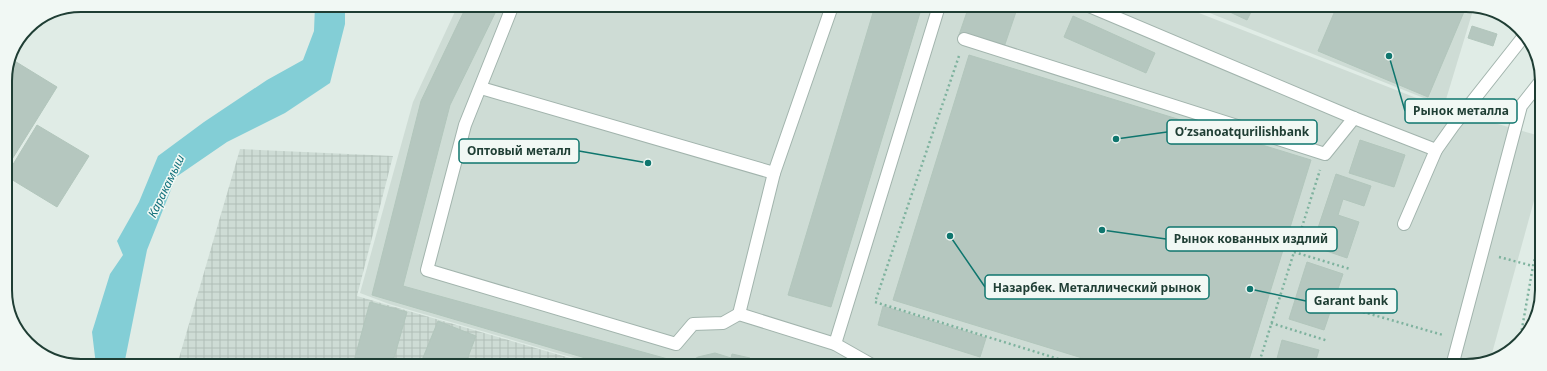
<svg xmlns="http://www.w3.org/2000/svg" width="1547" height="371" viewBox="0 0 1547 371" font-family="'Noto Sans',sans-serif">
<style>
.built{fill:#cedcd5}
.industrial{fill:url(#industrial-grid)}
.water{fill:#83ced6}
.building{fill:#b5c7bf;stroke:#b2c6bc}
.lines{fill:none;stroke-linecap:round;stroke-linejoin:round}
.lane-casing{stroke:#a2b4ad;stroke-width:14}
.path{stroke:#7eb29e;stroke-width:2.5;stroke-dasharray:2 3;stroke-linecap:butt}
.lane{stroke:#fff;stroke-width:12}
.labels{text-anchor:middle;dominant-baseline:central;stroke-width:3;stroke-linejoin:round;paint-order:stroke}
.water-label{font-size:12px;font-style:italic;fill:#15737e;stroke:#f1f8f4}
.rim{fill:none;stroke:#1f3e34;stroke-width:2}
.leader{fill:none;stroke:#0f766e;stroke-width:1.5}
.callout-dot{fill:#0f766e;stroke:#f1f8f4;stroke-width:1.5}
.callout{fill:#f1f8f4;stroke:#0f766e;stroke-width:1.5}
.callout-label{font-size:12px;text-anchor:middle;font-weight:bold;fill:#1f3e34}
</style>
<defs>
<pattern id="industrial-grid" width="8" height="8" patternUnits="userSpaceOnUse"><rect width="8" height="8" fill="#cedcd5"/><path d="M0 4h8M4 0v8" fill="none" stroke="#b0beb7"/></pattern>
</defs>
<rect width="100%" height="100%" fill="#e0ece6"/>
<g class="built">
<polygon points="458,5 1148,6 1155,9 1158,6 1181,6 1442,108 1540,136 1540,179 1491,357 1470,366 775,365 755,358 753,365 598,365 389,304 360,293 413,102"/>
<polygon points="1192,6 1474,7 1444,106"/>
</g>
<polygon class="industrial" points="240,149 393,156 357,296 594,365 177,365"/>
<polygon class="water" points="315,5 345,5 345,24 330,83 285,113 227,142 176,177 147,250 124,365 96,365 92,332 110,274 123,255 117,241 139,202 158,156 204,122 267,80 303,60 314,31"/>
<g class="building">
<polygon points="467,5 499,5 450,105 403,286 686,364 698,357 715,353 731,358 732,354 750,358 747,365 609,365 372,295 421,101"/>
<polygon points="875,6 922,6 831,307 788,295"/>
<polygon points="969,6 1018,6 1003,50 959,35"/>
<polygon points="1217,6 1254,6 1247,20"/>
<polygon points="1337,6 1466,7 1428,97 1318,51"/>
<polygon points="1073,16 1155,53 1146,73 1064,37"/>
<polygon points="1472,26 1497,34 1493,46 1468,38"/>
<polygon points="969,55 1311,160 1247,366 1105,365 893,300"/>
<polygon points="13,60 57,87 6,169 5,77"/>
<polygon points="37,125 89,156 57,207 6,176"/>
<polygon points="1360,140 1405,155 1394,187 1349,173"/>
<polygon points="1336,174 1371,186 1364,206 1343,199 1338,215 1359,222 1347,258 1312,246"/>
<polygon points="1307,262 1343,274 1324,330 1289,319"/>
<polygon points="370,302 407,312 392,365 353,365"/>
<polygon points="883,306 986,338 980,357 878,325"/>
<polygon points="438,321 476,336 465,365 420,365"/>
<polygon points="1282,340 1319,350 1314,366 1275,366"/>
</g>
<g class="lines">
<g class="lane-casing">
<g id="lane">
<polyline points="513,5 465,125 427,270 676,344 693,324 723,323 739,314 835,344 872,365"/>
<polyline points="1089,6 1354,118 1436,150"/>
<polyline points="964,39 1325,154 1354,118"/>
<polyline points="481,88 774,173"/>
<polyline points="1404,224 1436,150 1453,126 1524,36"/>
<polyline points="739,314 774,173 832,6"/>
<polyline points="835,344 939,6"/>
<polyline points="1452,366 1521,106 1540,82"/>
</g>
</g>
<g class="path">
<polyline points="959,56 875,302 1078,365"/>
<polyline points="1294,252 1350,269"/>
<polyline points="1499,257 1533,266"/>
<polyline points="1339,305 1443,335"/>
<polyline points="1271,323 1328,341"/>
<polyline points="1520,340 1533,266 1540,239"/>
<polyline points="1258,366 1320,170"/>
</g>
<use href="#lane" class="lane"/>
</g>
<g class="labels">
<g class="water-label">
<text transform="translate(166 186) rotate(-64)">Каракамыш</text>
</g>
</g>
<path d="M0 0H1547V371H0ZM81 12H1466A69 69 0 0 1 1535 81V290A69 69 0 0 1 1466 359H81A69 69 0 0 1 12 290V81A69 69 0 0 1 81 12Z" fill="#f1f8f4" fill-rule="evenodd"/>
<path class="rim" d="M81 12H1466A69 69 0 0 1 1535 81V290A69 69 0 0 1 1466 359H81A69 69 0 0 1 12 290V81A69 69 0 0 1 81 12Z"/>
<path class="leader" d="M1389 56L1405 111M1116 139L1167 132M648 163L579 151M1102 230L1166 239M950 236L985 287M1250 289L1306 301"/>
<g class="callout-dot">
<circle cx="1389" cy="56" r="4"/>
<circle cx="1116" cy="139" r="4"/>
<circle cx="648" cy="163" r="4"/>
<circle cx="1102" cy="230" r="4"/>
<circle cx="950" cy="236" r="4"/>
<circle cx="1250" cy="289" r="4"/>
</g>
<g class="callout">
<rect x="1405" y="99" width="112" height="24" rx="4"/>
<rect x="1167" y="120" width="150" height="24" rx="4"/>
<rect x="459" y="139" width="120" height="24" rx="4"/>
<rect x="1166" y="227" width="171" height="24" rx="4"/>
<rect x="985" y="275" width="224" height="24" rx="4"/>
<rect x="1306" y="289" width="91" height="24" rx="4"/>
</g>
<g class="callout-label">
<text x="1461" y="115">Рынок металла</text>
<text x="1242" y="136">Oʻzsanoatqurilishbank</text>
<text x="519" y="155">Оптовый металл</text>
<text x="1251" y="243">Рынок кованных издлий</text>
<text x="1097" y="292">Назарбек. Металлический рынок</text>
<text x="1351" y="305">Garant bank</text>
</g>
</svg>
